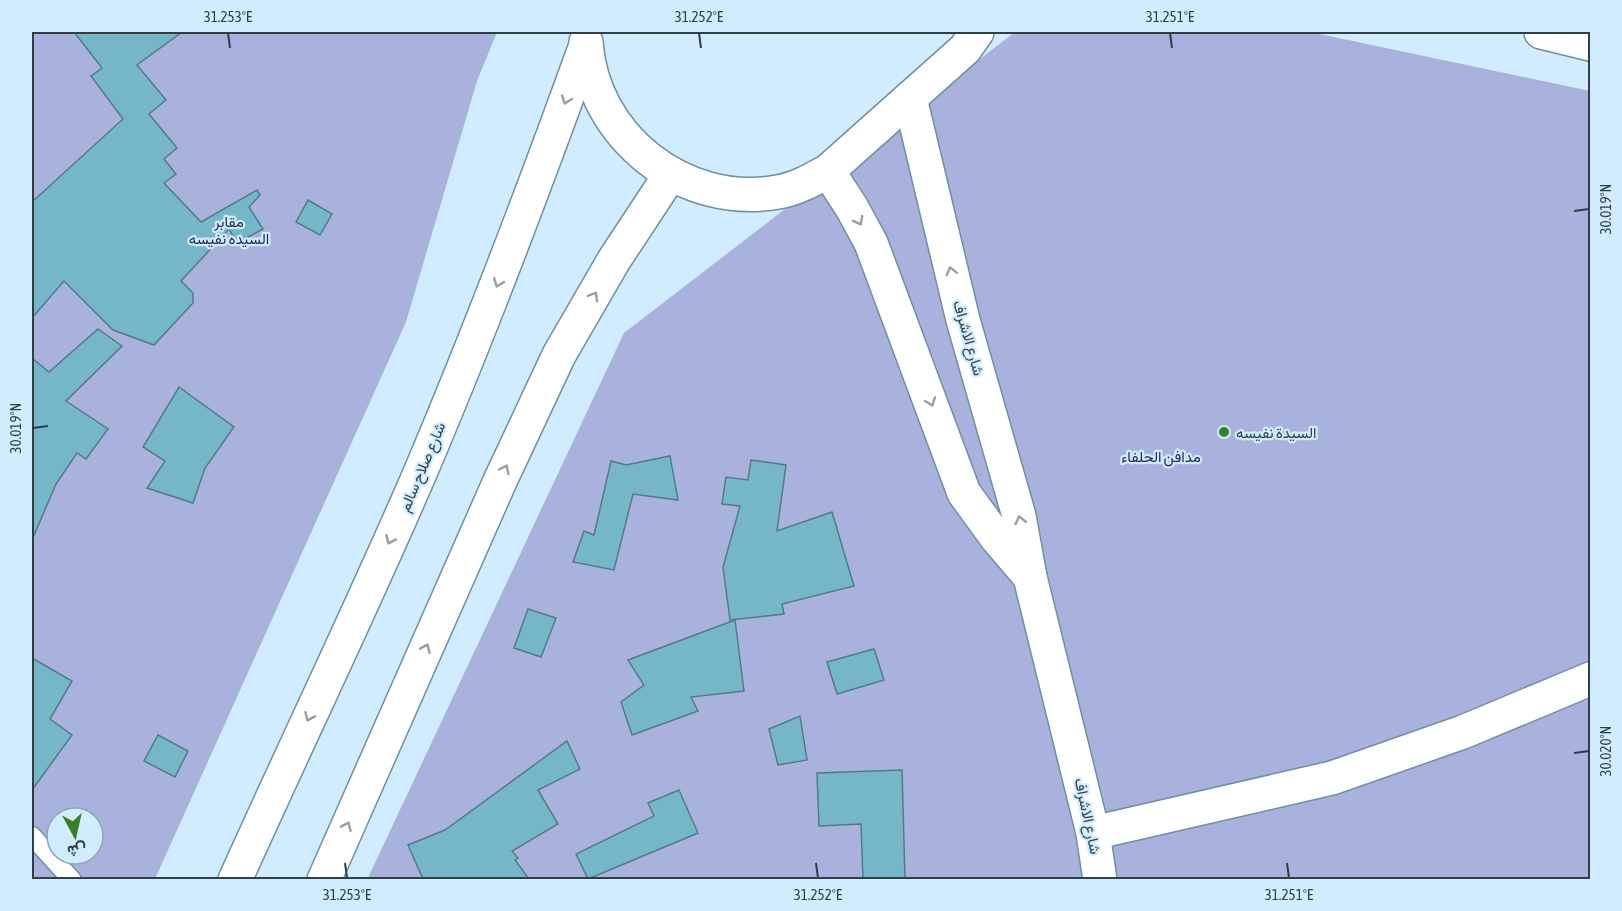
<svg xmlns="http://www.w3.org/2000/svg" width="1622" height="911" viewBox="0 0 1622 911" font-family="'Asap Condensed',Vazirmatn,sans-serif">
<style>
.green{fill:#a9b2dc;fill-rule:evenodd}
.building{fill:#75b7c9;stroke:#537b86;stroke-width:1.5}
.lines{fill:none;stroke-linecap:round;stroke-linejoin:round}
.service-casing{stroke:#6f8fa4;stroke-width:21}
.minor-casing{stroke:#6f8fa4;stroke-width:36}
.tertiary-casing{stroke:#6f8fa4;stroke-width:36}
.primary-casing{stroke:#6f8fa4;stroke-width:36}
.service{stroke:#fff;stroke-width:18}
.minor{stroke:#fff;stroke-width:33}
.tertiary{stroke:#fff;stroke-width:33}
.primary{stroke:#fff;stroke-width:33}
.oneway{stroke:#989ea2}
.ticks{fill:none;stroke:#303e46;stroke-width:2}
.poi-dot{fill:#378027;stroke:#d0ecfe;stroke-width:2}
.labels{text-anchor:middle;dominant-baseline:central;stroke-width:4.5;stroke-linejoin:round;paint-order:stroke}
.park-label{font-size:15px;fill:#232762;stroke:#d0ecfe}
.street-label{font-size:15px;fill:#303e46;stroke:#d0ecfe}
.poi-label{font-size:15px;fill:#303e46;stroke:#d0ecfe;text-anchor:start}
.neatline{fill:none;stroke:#303e46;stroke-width:2}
.ticks-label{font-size:15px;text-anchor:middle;fill:#303e46}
</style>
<rect width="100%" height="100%" fill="#d0ecfe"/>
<g class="green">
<path d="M 32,32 L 497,32 L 477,81 L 406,322 L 155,879 L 32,879 ZM 57,818 L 93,818 L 93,854 L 57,854 Z"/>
<polygon points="1015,32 1310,32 1590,91 1590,879 367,880 624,333"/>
</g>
<g class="building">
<polygon points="74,32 182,32 137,65 166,100 149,114 177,148 164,159 176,174 164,183 201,222 257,190 260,195 249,207 263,229 237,243 229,229 181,281 193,293 193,303 154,345 113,330 64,281 32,318 32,202 123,119 91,76 102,68"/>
<polygon points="308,200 332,214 320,235 296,222"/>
<polygon points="98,329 122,346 66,401 108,429 86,459 77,453 56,484 32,540 32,358 49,372"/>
<polygon points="179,387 234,427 205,468 193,503 147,488 165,461 143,447"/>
<polygon points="670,456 678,500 633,494 614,570 573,562 584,531 594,535 611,461 626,465"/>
<polygon points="751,460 786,465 777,531 832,512 854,586 782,604 784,614 730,620 723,567 740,506 722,504 726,477 748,480"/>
<polygon points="528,609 556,618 541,657 514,648"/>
<polygon points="735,620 744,691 691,697 698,711 632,735 621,702 644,685 628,660"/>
<polygon points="874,649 884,680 837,694 827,662"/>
<polygon points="32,658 72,681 50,719 72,735 32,790"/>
<polygon points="800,716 807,760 778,765 769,729"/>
<polygon points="158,735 188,751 175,777 144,761"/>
<polygon points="567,741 580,769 538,790 558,824 512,851 518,858 515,860 529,879 423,879 408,845 445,830"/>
<polygon points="902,770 905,879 863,879 861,824 819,826 817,773"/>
<polygon points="679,790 698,833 588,879 576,854 654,816 648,803"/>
</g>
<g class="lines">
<g class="service-casing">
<polyline id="service" points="32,836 72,880"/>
</g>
<g class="minor-casing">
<polyline id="minor" points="1093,833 1332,778 1463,732 1590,679"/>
</g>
<g class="tertiary-casing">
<g id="tertiary">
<polyline points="910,98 963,320 1019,516 1030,577 1093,833 1100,880"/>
<polyline points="828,171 852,208 871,243 964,493 996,537 1030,577"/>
</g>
</g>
<g class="primary-casing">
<g id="primary">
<polyline points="1541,32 1590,44"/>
<path d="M 586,42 C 592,137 684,209 778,192 C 796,189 812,180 828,171 L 965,49 L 977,32"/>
<path d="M 235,880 C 296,744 361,610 420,473 C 480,332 534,189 586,45"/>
<polyline points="324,880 500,481 559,355 614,260 670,175"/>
</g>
</g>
<use href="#service" class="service"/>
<use href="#minor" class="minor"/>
<use href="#tertiary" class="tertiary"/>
<use href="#primary" class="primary"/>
</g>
<defs><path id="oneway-chevron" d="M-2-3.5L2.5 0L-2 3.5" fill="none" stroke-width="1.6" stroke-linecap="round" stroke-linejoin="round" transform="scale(1.5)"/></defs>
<g class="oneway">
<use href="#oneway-chevron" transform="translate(566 100) rotate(110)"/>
<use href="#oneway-chevron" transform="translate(859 221) rotate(62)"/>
<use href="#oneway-chevron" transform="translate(951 271) rotate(-104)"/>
<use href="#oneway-chevron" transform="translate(498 283) rotate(111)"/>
<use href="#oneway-chevron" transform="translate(594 296) rotate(-60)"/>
<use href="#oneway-chevron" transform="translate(931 402) rotate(70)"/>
<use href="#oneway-chevron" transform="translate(505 469) rotate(-65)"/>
<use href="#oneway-chevron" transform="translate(1020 520) rotate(-103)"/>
<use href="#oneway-chevron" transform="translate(390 540) rotate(114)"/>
<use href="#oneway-chevron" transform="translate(426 648) rotate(-66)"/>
<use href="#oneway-chevron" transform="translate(309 717) rotate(114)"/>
<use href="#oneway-chevron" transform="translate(347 826) rotate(-66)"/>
</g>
<path class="ticks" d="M 228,33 L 230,48M 699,33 L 701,48M 1170,33 L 1172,48M 1574,211 L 1589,209M 33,428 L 48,426M 1574,753 L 1589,751M 345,863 L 347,878M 816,863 L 818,878M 1287,863 L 1289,878"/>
<circle class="poi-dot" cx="1224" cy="432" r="6"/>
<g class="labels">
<g class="park-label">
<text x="229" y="221">مقابر<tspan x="229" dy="17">السيده نفيسه</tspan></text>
<text x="1161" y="456">مدافن الحلفاء</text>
</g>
<g class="street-label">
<text transform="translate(969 338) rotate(74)">شارع الاشراف</text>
<text transform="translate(422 467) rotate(-67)">شارع صلاح سالم</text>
<text transform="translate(1088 816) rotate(78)">شارع الاشراف</text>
</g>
<g class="poi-label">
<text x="1236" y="432">السيدة نفيسه</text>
</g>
</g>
<rect width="1622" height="911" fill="none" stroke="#d0ecfe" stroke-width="66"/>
<g transform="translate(75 836) rotate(172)"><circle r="28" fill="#d0ecfe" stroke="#90a6b4" stroke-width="1.5"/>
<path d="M0-4.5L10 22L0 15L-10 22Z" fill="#378027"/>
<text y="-9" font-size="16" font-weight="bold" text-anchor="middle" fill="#303e46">ش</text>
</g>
<rect x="33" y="33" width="1556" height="845" class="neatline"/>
<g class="ticks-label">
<text x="228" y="22">31.253°E</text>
<text x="699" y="22">31.252°E</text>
<text x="1170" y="22">31.251°E</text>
<text transform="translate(1606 209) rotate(-90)" y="5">30.019°N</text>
<text transform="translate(16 428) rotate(-90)" y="5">30.019°N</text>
<text transform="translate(1606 751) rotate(-90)" y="5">30.020°N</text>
<text x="347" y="900">31.253°E</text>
<text x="818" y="900">31.252°E</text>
<text x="1289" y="900">31.251°E</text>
</g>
</svg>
